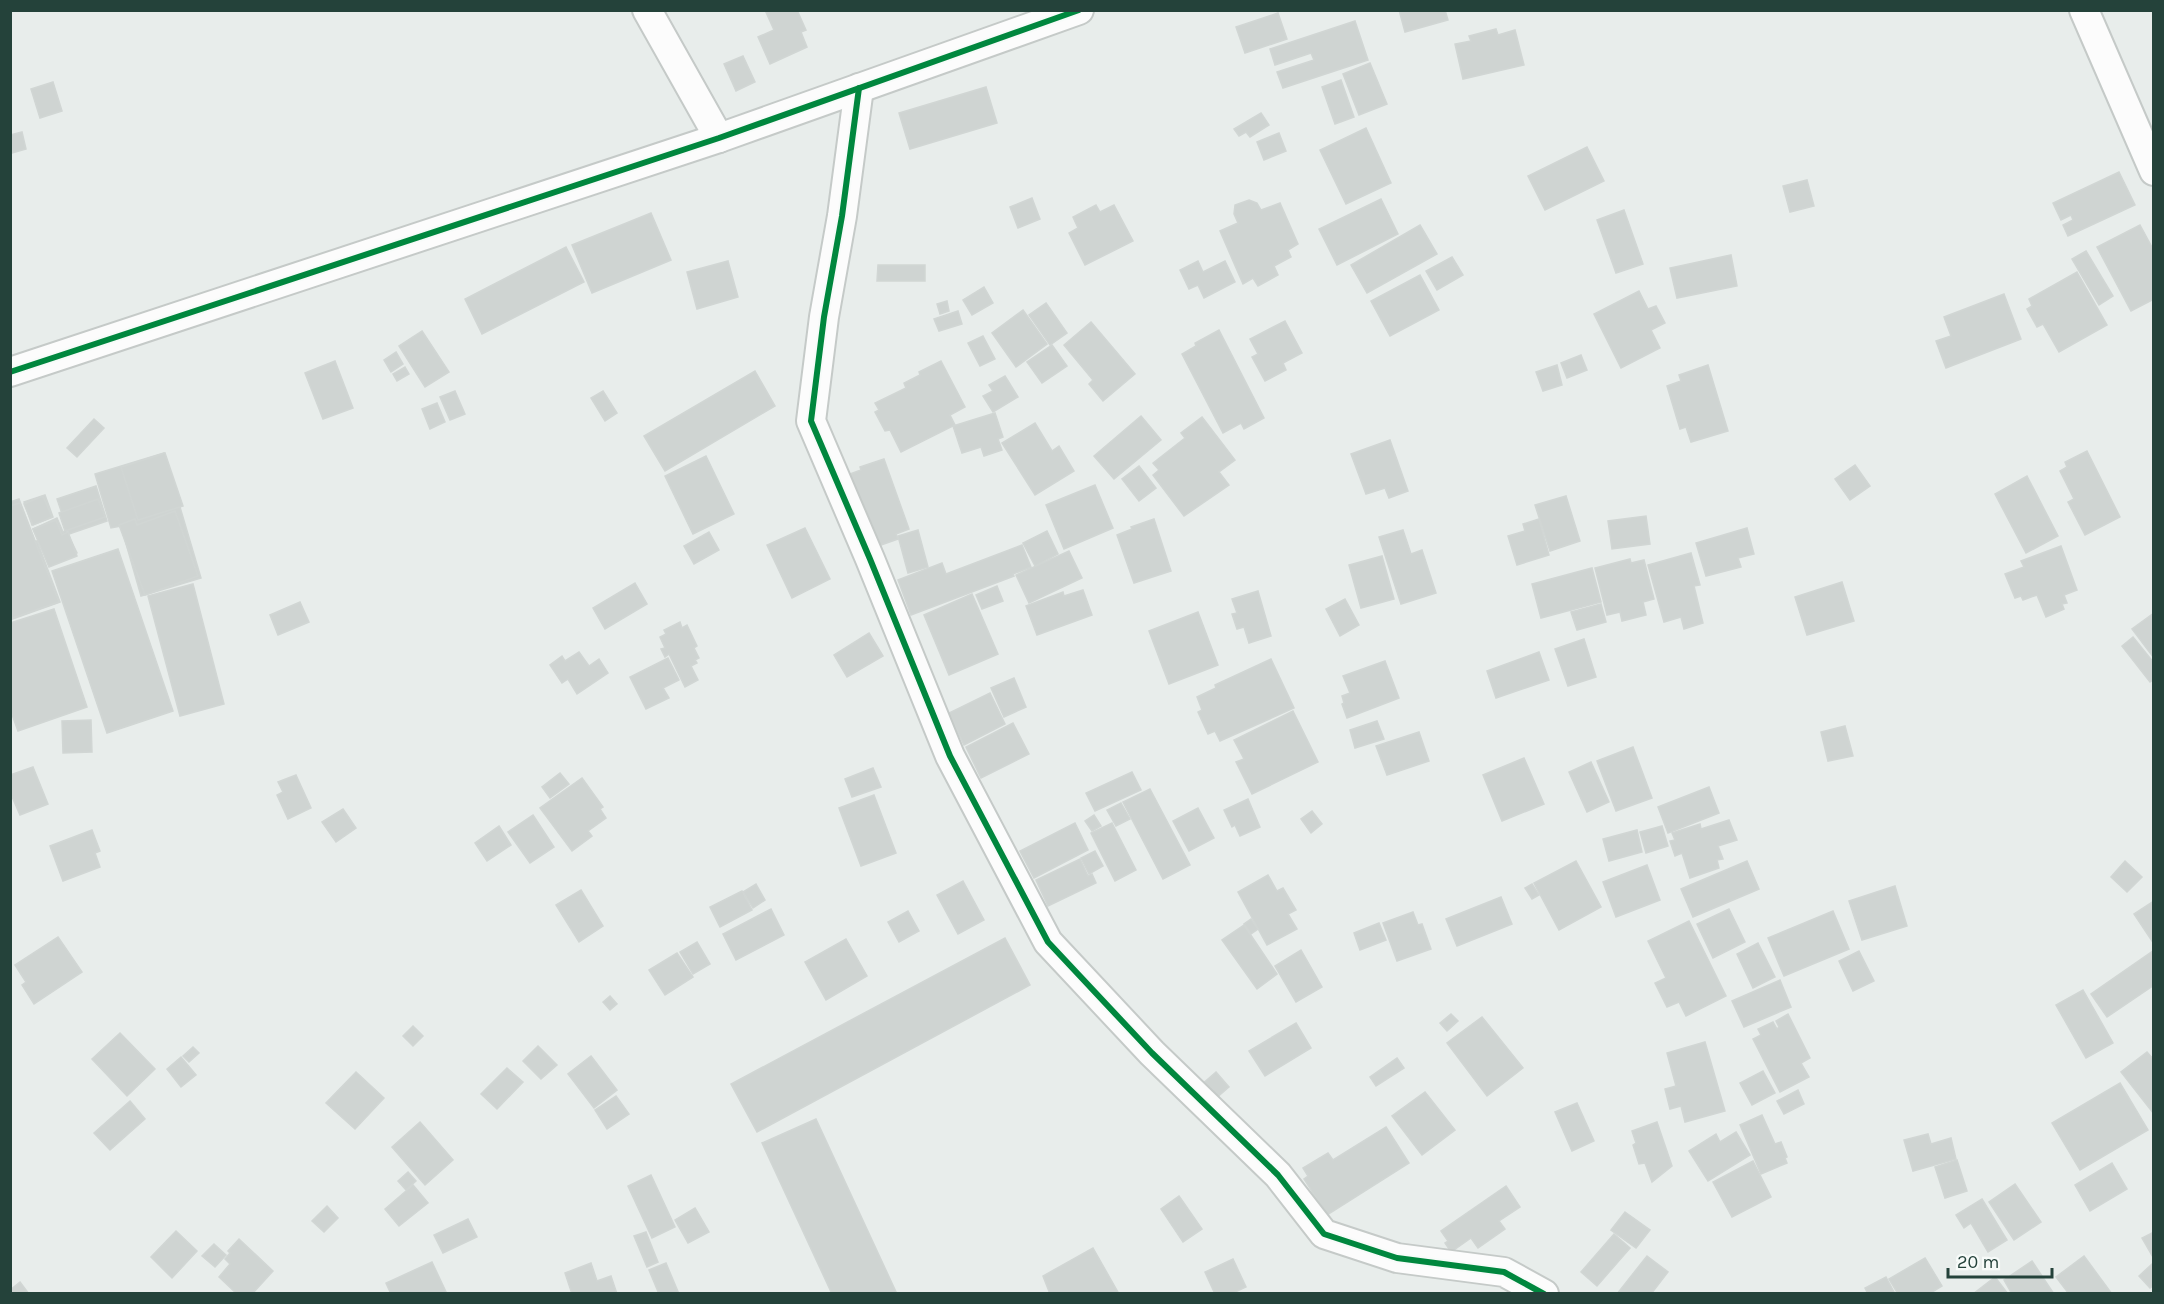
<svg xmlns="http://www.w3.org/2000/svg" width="2164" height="1304" viewBox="0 0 2164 1304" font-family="Karla,sans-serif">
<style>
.building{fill:#cfd4d2;stroke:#d1d6d4;stroke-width:1.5}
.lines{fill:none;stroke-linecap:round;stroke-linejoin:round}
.street-casing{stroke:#c5cac8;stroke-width:32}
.street{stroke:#fcfcfc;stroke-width:28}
.cycleway-casing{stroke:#f7fbf9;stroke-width:10}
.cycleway{stroke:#00873e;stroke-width:6}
</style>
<rect width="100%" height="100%" fill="#e8edeb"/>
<g class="building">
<polygon points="765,10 797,10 806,30 801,32 807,47 770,64 758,37 774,30"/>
<polygon points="1399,10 1445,10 1448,20 1405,32"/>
<polygon points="1278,13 1287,39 1245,53 1236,27"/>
<polygon points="1355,21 1368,60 1283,88 1277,72 1314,60 1311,53 1275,65 1270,49"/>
<polygon points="1496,29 1498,35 1515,30 1524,65 1463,79 1455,44 1471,41 1469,36"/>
<polygon points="743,56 755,82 736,91 724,64"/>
<polygon points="1370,63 1387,104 1359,115 1343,74"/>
<polygon points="1341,80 1354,117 1335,124 1322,87"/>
<polygon points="53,82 62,111 40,118 31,89"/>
<polygon points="986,87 997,123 910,149 899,113"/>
<polygon points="1261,113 1269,125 1250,137 1246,132 1239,136 1234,129"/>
<polygon points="1366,128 1391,183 1346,204 1320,150"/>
<polygon points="22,132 26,149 12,153 10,135"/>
<polygon points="1279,133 1286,151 1264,160 1257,142"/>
<polygon points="1587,147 1604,181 1545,210 1528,176"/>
<polygon points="2119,172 2135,205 2068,236 2063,225 2073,220 2071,215 2061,220 2053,203"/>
<polygon points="1807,180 1814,206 1790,212 1783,186"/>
<polygon points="1032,198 1040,219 1018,228 1010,207"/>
<polygon points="1381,199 1398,234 1337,265 1319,229"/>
<polygon points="1249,200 1257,203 1261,210 1280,203 1298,244 1288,250 1291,257 1274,266 1278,275 1258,286 1253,278 1243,284 1220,231 1238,223 1234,214 1235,205"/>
<polygon points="1096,205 1100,212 1114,205 1133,241 1085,265 1069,233 1078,228 1073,217"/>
<polygon points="1624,210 1643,264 1616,273 1597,220"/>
<polygon points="651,213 671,260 592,293 572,245"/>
<polygon points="1420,225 1437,254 1367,293 1351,265"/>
<polygon points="2140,225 2154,251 2154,299 2131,311 2097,247"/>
<polygon points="566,247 584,282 482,334 465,299"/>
<polygon points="2086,251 2113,296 2099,305 2072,259"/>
<polygon points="1731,255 1737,286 1677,298 1670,268"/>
<polygon points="1452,257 1463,275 1437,290 1426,271"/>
<polygon points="728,261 738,297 697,309 687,272"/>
<polygon points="1198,261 1203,272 1225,261 1235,282 1204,298 1198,285 1189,289 1180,270"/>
<polygon points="878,265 925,265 925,281 877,281"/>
<polygon points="2077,272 2107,325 2059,352 2043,324 2037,327 2027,309 2032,306 2029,299"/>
<polygon points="1420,275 1439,310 1390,336 1371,301"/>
<polygon points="984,287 993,303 972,315 963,300"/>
<polygon points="1639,291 1648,309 1656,306 1665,323 1651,330 1660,348 1621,368 1594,314"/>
<polygon points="2004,294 2021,339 1946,368 1936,341 1951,336 1944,317"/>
<polygon points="947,301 949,311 940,314 937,304"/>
<polygon points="1046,303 1067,333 1050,345 1029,315"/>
<polygon points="1023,310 1047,344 1016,367 992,333"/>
<polygon points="958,311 962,324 939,331 934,319"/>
<polygon points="1285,321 1302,353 1283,363 1286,370 1265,381 1252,357 1258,354 1250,339"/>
<polygon points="1091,322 1135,374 1103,401 1089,384 1093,380 1064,345"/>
<polygon points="1219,330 1264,418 1244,429 1241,423 1223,433 1182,354 1196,346 1195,343"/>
<polygon points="422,331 449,372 425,387 399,346"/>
<polygon points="983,336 995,359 980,366 968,343"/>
<polygon points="1052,345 1067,366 1042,383 1027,362"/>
<polygon points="396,352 403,364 391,372 384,360"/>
<polygon points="1581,355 1587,370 1567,378 1561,363"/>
<polygon points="335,361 353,408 323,419 305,373"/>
<polygon points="941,361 965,407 950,415 955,425 901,452 890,430 885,431 875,412 879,410 875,403 906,388 904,383 920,375 919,372"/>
<polygon points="1557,365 1562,385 1543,391 1536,372"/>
<polygon points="1708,365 1728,431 1691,442 1686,427 1680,429 1667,386 1681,381 1679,375"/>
<polygon points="405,367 409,374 397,381 393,374"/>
<polygon points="755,371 775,406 665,471 644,436"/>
<polygon points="1005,376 1018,397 993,412 983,396 993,391 989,385"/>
<polygon points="455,391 465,414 450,420 440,397"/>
<polygon points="603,391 617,413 605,421 591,398"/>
<polygon points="437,403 445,422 430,429 422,409"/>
<polygon points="995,413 1003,437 998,439 1002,450 984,456 981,447 962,453 953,426"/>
<polygon points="1141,416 1161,440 1114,479 1094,456"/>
<polygon points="1202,417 1235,460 1219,472 1229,485 1184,516 1153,475 1159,470 1153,463 1185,438 1181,433"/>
<polygon points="94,419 104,428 77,457 67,448"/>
<polygon points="1035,423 1052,451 1059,446 1074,471 1035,495 1002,443"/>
<polygon points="1390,440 1408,491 1389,498 1385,488 1366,494 1351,454"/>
<polygon points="2087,451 2120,517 2085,535 2068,502 2074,499 2060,471 2067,467 2065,462"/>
<polygon points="164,453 201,578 141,596 121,526 111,528 95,474"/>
<polygon points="165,453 183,506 138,520 121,467"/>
<polygon points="706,456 734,514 693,534 665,476"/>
<polygon points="884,459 909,529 896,534 898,539 878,546 875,542 850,474 861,470 860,467"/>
<polygon points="1855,465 1870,486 1850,500 1835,479"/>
<polygon points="1139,466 1156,488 1139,501 1122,479"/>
<polygon points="2027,476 2058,536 2026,553 1995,494"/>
<polygon points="1095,485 1113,528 1064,549 1046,505"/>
<polygon points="96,486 107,521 69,534 57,499"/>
<polygon points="45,495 53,517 32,525 24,502"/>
<polygon points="43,496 52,517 33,525 24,504"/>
<polygon points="1566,496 1580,541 1550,551 1535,505"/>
<polygon points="19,499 35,541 37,541 60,602 10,620 10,502"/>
<polygon points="98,499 105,517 65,531 59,513"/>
<polygon points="20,503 59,602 10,619 10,506"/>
<polygon points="175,511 198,576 145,595 119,525 135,519 137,525"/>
<polygon points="1646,516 1650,544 1612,549 1608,521"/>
<polygon points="57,518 63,532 66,530 77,553 50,566 33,529"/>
<polygon points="1154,519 1171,571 1134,583 1117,535 1132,529 1131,527"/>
<polygon points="1539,519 1549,555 1517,565 1508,536 1525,531 1523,524"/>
<polygon points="56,520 62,535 68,532 77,556 49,567 33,529"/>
<polygon points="805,528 830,579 792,598 767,545"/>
<polygon points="1747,528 1754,554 1738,558 1741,567 1706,576 1696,543"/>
<polygon points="918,530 928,567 908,573 898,536"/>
<polygon points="1403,530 1411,554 1422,550 1436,593 1401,604 1379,537"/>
<polygon points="1047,531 1058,554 1035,566 1023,543"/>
<polygon points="709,532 719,550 694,564 684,546"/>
<polygon points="1022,545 1031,567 1013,574 1014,576 911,615 898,580 942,563 946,574"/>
<polygon points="2061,546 2077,590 2064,595 2067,603 2062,604 2064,609 2046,617 2037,595 2023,600 2021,596 2015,598 2005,574 2024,567 2021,561"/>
<polygon points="118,549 173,711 107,733 52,571"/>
<polygon points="1069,551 1082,578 1029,603 1016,575"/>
<polygon points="1691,553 1700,585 1694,586 1703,623 1684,629 1681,617 1664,622 1648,565"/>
<polygon points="1382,556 1394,599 1361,608 1349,565"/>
<polygon points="1630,559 1631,563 1644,560 1654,599 1643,602 1646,615 1622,621 1620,612 1607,615 1595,568"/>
<polygon points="1592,568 1601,602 1541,618 1532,584"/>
<polygon points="1842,582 1854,621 1807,635 1795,597"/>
<polygon points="635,583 647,604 605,629 593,608"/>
<polygon points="193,584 224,704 180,716 148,596"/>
<polygon points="997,586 1003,601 982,609 976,595"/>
<polygon points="1083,590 1092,615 1037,635 1026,606 1063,592 1064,596"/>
<polygon points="1258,591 1271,636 1249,643 1244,627 1237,629 1232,614 1237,613 1232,599"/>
<polygon points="972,594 998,654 949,675 924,615"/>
<polygon points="1345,599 1359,625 1340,636 1326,609"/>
<polygon points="300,602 309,622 278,635 270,615"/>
<polygon points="1601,604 1606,622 1577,630 1571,612"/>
<polygon points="54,609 87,707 18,731 10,709 10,623"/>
<polygon points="1198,612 1218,665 1169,684 1149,631"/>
<polygon points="2154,613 2154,658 2132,629"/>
<polygon points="680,622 682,628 687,625 697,646 694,648 699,658 695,660 697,663 691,666 698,680 685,687 669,654 665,657 661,649 665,648 660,637 666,634 664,630"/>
<polygon points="869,633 883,656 847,677 834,655"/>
<polygon points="2133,637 2154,663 2154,679 2150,682 2122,646"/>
<polygon points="1584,639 1596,677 1568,686 1555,649"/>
<polygon points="579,652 589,666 599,659 608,673 577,694 568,679 562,683 550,665 562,656 565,661"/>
<polygon points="1539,652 1549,680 1496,698 1487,671"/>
<polygon points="668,658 679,680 663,688 669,698 646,709 630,677"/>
<polygon points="1271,659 1294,708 1220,741 1215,731 1208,734 1198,712 1202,710 1197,697 1216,688 1215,685"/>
<polygon points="1385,661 1399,698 1347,718 1342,704 1344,703 1342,696 1350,693 1343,676"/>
<polygon points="1014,678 1026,707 1004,717 991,688"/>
<polygon points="990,693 1005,724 964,745 949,713"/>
<polygon points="1293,711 1318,762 1252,794 1236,762 1244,759 1234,740"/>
<polygon points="91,720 92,752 63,753 62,721"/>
<polygon points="1377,721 1384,739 1355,748 1350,730"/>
<polygon points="1013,723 1029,754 981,778 966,747"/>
<polygon points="1845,726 1853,756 1828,761 1821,732"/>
<polygon points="1419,732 1429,761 1387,775 1376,746"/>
<polygon points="1633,747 1652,798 1616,811 1597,761"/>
<polygon points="1524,758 1544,804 1502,821 1483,775"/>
<polygon points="1591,762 1609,802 1587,812 1569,772"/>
<polygon points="33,767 48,804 20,815 10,792 10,775"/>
<polygon points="873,768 881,787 852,797 845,779"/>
<polygon points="1132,772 1141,790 1095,811 1086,793"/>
<polygon points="560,773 569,784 550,798 542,787"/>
<polygon points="296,775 311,808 288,819 277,795 283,792 278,782"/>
<polygon points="582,778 603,807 600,809 606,818 588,831 592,836 572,851 540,808"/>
<polygon points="1709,787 1719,813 1668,833 1658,807"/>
<polygon points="1150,789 1190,865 1163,879 1123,802"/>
<polygon points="874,795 896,853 861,866 839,808"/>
<polygon points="1248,799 1260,827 1240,836 1235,825 1232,827 1224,810"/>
<polygon points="1121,803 1130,819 1116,826 1107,810"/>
<polygon points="1198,808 1214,838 1189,851 1173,821"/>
<polygon points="343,809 356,828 336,842 322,822"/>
<polygon points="1312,811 1322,824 1311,833 1301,819"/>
<polygon points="533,815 554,847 530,863 508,832"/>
<polygon points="1094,815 1101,826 1092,831 1085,821"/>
<polygon points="1729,820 1737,840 1718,846 1723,859 1717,860 1719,868 1690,878 1682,853 1675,856 1670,841 1675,840 1672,833 1700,824 1701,829"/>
<polygon points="1075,823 1088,850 1034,878 1020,851"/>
<polygon points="1112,823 1136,870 1115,881 1091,833"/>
<polygon points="499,826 511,845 487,861 475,843"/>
<polygon points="1662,826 1668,846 1646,853 1640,832"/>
<polygon points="92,830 100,851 95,853 100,867 63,881 50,846"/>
<polygon points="1637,830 1642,852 1609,861 1603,839"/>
<polygon points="1095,851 1103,866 1089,874 1081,858"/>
<polygon points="1080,859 1088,876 1092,874 1096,883 1048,906 1036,880"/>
<polygon points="1576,861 1601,907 1559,930 1534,883"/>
<polygon points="1747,861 1759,889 1693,917 1681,889"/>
<polygon points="2125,861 2142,877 2127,892 2111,877"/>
<polygon points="1647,865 1660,900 1616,917 1603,882"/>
<polygon points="1268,875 1277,891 1283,888 1296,910 1288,914 1297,929 1267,945 1238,892"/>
<polygon points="963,881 984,920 958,934 937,895"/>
<polygon points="756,884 765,900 753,908 743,892"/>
<polygon points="1532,884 1539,895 1532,899 1525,888"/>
<polygon points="1895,886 1907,926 1862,940 1849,901"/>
<polygon points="581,890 603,926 579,942 556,905"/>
<polygon points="742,891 752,910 720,927 710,907"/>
<polygon points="1501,897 1512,924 1457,946 1446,919"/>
<polygon points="2154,901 2154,944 2134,914"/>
<polygon points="771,909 784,935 736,960 723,934"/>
<polygon points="1729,909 1745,942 1713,958 1697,924"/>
<polygon points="908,911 919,931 899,942 888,922"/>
<polygon points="1833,911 1849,949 1784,976 1768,938"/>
<polygon points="1413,912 1418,925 1422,924 1431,949 1397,961 1383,923"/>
<polygon points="1251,919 1258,929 1251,934 1244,924"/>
<polygon points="1689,921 1726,996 1686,1016 1679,1002 1667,1007 1655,983 1666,978 1648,941"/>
<polygon points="1379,923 1386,940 1360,950 1354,933"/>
<polygon points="1244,925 1277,974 1257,989 1222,940"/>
<polygon points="58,937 82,972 34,1004 22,985 26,982 15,965"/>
<polygon points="1005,938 1030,985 757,1132 731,1084"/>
<polygon points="846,939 867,976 826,1000 805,962"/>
<polygon points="697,942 710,964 693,974 680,952"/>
<polygon points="1758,943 1775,977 1753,988 1737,954"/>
<polygon points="1301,950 1322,987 1296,1002 1275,966"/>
<polygon points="1859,951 1874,981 1853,991 1839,961"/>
<polygon points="2153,951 2154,985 2107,1017 2091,994"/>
<polygon points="677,953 693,977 665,995 649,970"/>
<polygon points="1780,980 1791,1007 1744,1027 1732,1001"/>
<polygon points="2083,990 2113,1043 2086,1058 2056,1005"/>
<polygon points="610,996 617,1004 610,1010 603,1002"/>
<polygon points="1451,1014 1458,1021 1447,1031 1440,1023"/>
<polygon points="1788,1014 1810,1058 1801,1063 1809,1077 1780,1092 1753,1039 1761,1035 1758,1029 1773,1022 1777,1029 1779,1027 1776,1021"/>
<polygon points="1482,1017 1523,1068 1487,1096 1447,1043"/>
<polygon points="1296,1023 1311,1048 1265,1076 1249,1051"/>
<polygon points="413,1026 423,1036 413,1046 403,1036"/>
<polygon points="120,1033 155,1069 127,1096 92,1059"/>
<polygon points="1705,1042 1725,1111 1685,1122 1681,1106 1670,1109 1665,1089 1676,1086 1667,1053"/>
<polygon points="538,1046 557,1065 541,1079 523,1061"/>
<polygon points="193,1047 199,1053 189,1062 183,1056"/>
<polygon points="2147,1052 2154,1060 2154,1114 2121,1072"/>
<polygon points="591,1056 617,1090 594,1108 568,1074"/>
<polygon points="181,1057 196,1075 181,1087 167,1069"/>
<polygon points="1397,1058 1404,1068 1376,1086 1370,1077"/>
<polygon points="507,1068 523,1082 497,1109 481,1094"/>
<polygon points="1763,1071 1775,1093 1752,1105 1740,1083"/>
<polygon points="356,1072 384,1098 355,1129 326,1103"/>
<polygon points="1216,1072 1229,1087 1214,1100 1201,1085"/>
<polygon points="2120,1083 2148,1130 2080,1170 2052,1123"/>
<polygon points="1798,1090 1804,1104 1784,1114 1777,1101"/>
<polygon points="1425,1092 1455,1130 1422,1155 1392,1116"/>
<polygon points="616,1096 629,1114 607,1129 595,1110"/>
<polygon points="130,1101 145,1119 110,1150 94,1133"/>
<polygon points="1577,1103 1594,1141 1572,1151 1555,1112"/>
<polygon points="1762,1115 1775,1144 1781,1142 1787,1157 1785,1158 1787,1163 1761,1174 1740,1125"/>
<polygon points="816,1119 897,1294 832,1294 762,1143"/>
<polygon points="420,1122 453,1160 425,1185 392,1147"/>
<polygon points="1657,1122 1672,1166 1652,1182 1645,1163 1639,1164 1633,1145 1636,1143 1632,1131"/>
<polygon points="1386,1127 1409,1163 1327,1215 1304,1179 1308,1176 1303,1168 1328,1153 1333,1160"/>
<polygon points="1736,1132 1750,1155 1708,1181 1689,1151 1716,1134 1720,1142"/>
<polygon points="1928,1134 1931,1144 1951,1138 1956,1159 1913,1171 1904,1140"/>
<polygon points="1957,1160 1967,1191 1945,1198 1935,1167"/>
<polygon points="1753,1161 1771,1197 1732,1217 1713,1182"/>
<polygon points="2112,1163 2127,1189 2090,1211 2075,1185"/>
<polygon points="408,1172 416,1181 406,1190 398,1181"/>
<polygon points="651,1175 675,1227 652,1238 628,1186"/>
<polygon points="2015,1184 2041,1222 2014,1240 1989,1202"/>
<polygon points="413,1185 428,1203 399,1226 385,1209"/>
<polygon points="1506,1186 1520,1207 1499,1221 1505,1229 1478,1248 1471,1238 1451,1252 1445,1243 1448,1241 1441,1231"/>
<polygon points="1179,1196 1202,1229 1183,1242 1161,1209"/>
<polygon points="1982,1199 2007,1240 1988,1252 1971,1223 1964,1228 1956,1215"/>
<polygon points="327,1206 338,1218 324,1232 312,1221"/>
<polygon points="695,1208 709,1232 688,1243 675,1220"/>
<polygon points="1625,1212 1650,1230 1636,1248 1611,1230"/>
<polygon points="468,1219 477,1237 443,1253 434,1235"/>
<polygon points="176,1231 197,1251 172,1278 151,1257"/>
<polygon points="646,1232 658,1262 647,1267 634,1236"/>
<polygon points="2154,1232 2154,1259 2142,1238"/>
<polygon points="1614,1234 1630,1248 1597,1286 1581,1272"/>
<polygon points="239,1239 273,1271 252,1294 237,1294 219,1277 230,1264 225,1259 230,1253 228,1251"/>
<polygon points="214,1244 226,1255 215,1267 202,1256"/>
<polygon points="1093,1248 1119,1294 1050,1294 1043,1276"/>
<polygon points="1647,1256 1668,1272 1651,1294 1617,1294"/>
<polygon points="2084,1256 2112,1294 2069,1294 2056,1277"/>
<polygon points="1925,1258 1942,1286 1929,1294 1898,1294 1889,1279"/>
<polygon points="1233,1259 1246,1287 1231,1294 1215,1294 1205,1272"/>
<polygon points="2032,1261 2054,1294 2012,1294 2004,1280"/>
<polygon points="432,1262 447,1294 391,1294 386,1283"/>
<polygon points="591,1263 597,1281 611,1276 617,1294 572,1294 565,1273"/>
<polygon points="666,1263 679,1294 659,1294 649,1270"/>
<polygon points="2152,1264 2154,1266 2154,1285 2150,1288 2139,1276"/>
<polygon points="1886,1277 1895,1294 1868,1294 1865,1288"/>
<polygon points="1995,1277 2008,1294 1973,1294"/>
<polygon points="20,1282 29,1294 10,1294 10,1290"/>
</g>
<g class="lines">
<g class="street-casing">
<g id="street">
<polyline points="647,10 719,138"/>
<polyline points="2084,10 2154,171"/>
<polyline points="859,88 842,216 824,317 811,421 870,559 950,756 1048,942 1152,1053 1278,1175 1324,1234 1397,1258 1504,1272 1544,1294"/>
<polyline points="10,372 719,138 1079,10"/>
</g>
</g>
<use href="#street" class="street"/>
<g class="cycleway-casing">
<g id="cycleway">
<polyline points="859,88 842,216 824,317 811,421 870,559 950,756 1048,942 1152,1053 1278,1175 1324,1234 1397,1258 1504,1272 1544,1294"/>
<polyline points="10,372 719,138 1079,10"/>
</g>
</g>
<use href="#cycleway" class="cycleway"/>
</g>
<rect width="2164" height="1304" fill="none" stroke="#24423a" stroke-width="24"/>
<path d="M1948 1268v9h104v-9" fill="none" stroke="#24423a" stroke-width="3"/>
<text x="1957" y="1268" font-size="18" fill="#24423a" stroke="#f7fbf9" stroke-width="4.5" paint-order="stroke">20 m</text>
</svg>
